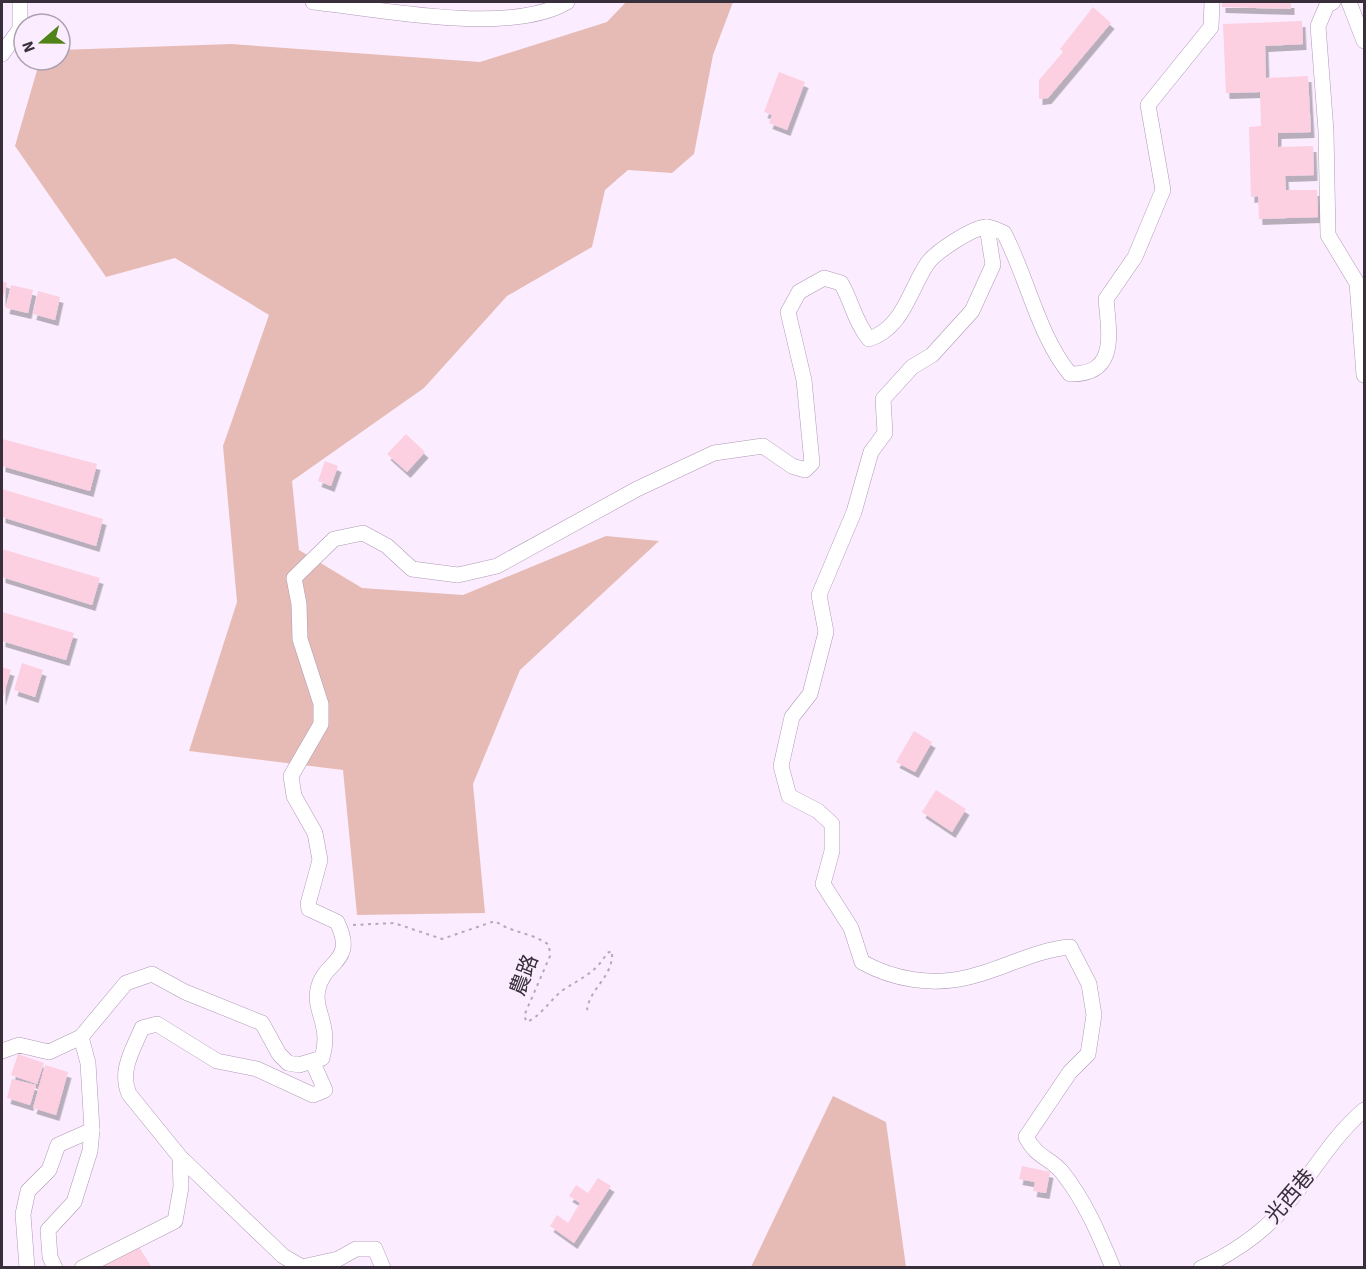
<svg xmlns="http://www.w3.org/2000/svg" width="1366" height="1269" viewBox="0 0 1366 1269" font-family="'Source Sans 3','Noto Sans TC',sans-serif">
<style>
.green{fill:#e7bbb5}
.building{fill:#fccfe1;filter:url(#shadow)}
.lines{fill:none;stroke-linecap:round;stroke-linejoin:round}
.minor-casing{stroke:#af99b5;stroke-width:16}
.path{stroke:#b5a9b8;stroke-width:2;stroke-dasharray:3 4.5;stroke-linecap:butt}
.minor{stroke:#fff;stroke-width:15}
.labels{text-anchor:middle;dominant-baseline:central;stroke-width:6;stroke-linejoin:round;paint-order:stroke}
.street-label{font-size:21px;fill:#382f3a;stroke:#fbedff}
</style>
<defs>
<filter id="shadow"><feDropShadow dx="3.5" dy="6" stdDeviation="0" flood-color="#0004"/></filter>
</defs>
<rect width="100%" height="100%" fill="#fbedff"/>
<g class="green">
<polygon points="626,2 733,2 713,55 694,154 672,173 628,170 605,190 592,247 507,296 424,388 292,481 299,550 362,588 463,595 606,536 659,541 520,670 473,784 485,913 357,915 343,770 189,751 237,602 223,446 269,315 175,258 106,277 15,146 40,60 60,60 60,50 231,44 480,62 607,22"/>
<polygon points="833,1096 886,1122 906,1267 751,1267"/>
</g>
<g class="building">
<polygon points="1222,2 1291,2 1291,9 1222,7"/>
<polygon points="1093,7 1111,23 1048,98 1039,99 1039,80 1063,52 1060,49"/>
<polygon points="1302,21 1303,44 1265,46 1266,78 1308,76 1311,132 1278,133 1278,147 1313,146 1314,175 1285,176 1286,190 1317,190 1318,217 1259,219 1258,196 1251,197 1249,127 1261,126 1260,92 1226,93 1223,24"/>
<polygon points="779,72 805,82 787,130 769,123 772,115 764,112"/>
<polygon points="2,281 7,283 2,302"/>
<polygon points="11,285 33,290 28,313 6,308"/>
<polygon points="38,291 60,297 55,320 33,314"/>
<polygon points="406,434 425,452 407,472 387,454"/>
<polygon points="2,439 97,464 90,491 2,466"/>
<polygon points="325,461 338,466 331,486 318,481"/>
<polygon points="2,489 103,519 96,546 2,517"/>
<polygon points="2,549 100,578 92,605 2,577"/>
<polygon points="2,612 74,633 66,660 2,641"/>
<polygon points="22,663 43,670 35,697 14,690"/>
<polygon points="2,667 11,670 2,700"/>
<polygon points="914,731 932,742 915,772 896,762"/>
<polygon points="936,790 966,809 952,832 922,812"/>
<polygon points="18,1054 44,1063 37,1084 11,1075"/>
<polygon points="45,1065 68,1072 56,1115 33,1108"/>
<polygon points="12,1079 36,1085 30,1105 7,1098"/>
<polygon points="1022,1166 1050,1172 1046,1193 1033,1191 1035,1182 1019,1179"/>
<polygon points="598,1178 611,1186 574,1243 550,1226 557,1215 568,1223 580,1203 569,1196 576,1185 588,1193"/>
<polygon points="135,1241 152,1268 95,1268"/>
</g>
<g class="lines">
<g class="minor-casing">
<g id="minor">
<path d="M 313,2 C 381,9 509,36 567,2"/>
<polyline points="1333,2 1327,5 1318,26 1326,131 1328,235 1357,283 1364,375"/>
<polyline points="1349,2 1364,41"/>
<polyline points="2,54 20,29 20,2"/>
<path d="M 987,227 L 993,265 L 972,311 L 932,355 L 912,367 L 883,399 L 885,433 L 871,452 L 854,512 L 819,595 L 826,632 L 810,694 L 792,717 L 781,766 L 789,796 L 818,811 L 832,824 L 832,851 L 823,884 L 851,928 L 862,962 C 894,980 933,986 969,977 C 1004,969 1034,950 1070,947 L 1089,984 L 1094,1015 L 1088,1054 L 1070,1072 L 1026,1137 C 1037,1158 1049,1157 1062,1172 C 1085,1201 1099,1234 1113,1268"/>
<path d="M 2,1051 L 19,1045 L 49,1052 L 81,1037 L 126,983 L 152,974 L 185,992 L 262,1023 L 279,1054 L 288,1063 L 299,1065 L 322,1058 C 332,1026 313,1011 318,989 C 324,960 357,963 337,922 L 309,909 L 308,904 L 320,860 L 315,833 L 294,796 L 291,776 L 321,724 L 321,704 L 300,639 L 299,604 L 294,578 L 334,539 L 363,533 L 387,546 L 412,569 L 458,575 L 497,566 L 637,489 L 714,453 L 763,446 L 792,466 L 805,470 L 812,463 L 804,380 L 788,312 L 799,292 L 824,278 L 841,283 C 852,302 855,322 869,339 C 903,328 909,291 927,264 C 935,252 972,228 986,227 C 992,227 999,231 1004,233 C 1027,277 1039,337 1070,374 C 1118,375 1109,334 1106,299 L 1135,257 L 1163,190 L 1148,105 L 1211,27 L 1212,2"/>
<path d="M 313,1063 L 325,1090 L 313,1095 L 257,1069 L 217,1061 L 157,1024 L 142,1028 C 133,1050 119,1070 129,1094 L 180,1157 L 283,1256 L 302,1267 L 338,1259 L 356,1249 L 375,1249 L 383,1268"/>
<polyline points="27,1268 23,1214 28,1191 49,1170 58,1145 92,1130"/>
<polyline points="55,1268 50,1257 48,1230 74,1202 90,1151 92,1130 88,1063 81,1037"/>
<polyline points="82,1268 175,1221 181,1187 180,1157"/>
<path d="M 1201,1268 C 1231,1254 1261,1234 1283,1209 C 1311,1176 1331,1138 1364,1110"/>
</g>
</g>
<path class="path" d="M 353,925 L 394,923 L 442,939 L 495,921 C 514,934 531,932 549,945 L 550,956 L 524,1016 L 527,1022 C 542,1015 550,1000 563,990 C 581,978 596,973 607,953 L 612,951 C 614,977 590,987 587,1010"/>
<use href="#minor" class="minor"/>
</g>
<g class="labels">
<g class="street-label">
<text transform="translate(524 975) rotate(-69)">農路</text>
<text transform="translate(1290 1196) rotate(-50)">光西巷</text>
</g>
</g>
<rect width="1366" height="1269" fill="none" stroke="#382f3a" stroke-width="6"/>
<g transform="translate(42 42) rotate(250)"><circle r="28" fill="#fbedff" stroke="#ada1b0" stroke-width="1.5"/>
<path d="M0-4.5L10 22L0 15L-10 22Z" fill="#508419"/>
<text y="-9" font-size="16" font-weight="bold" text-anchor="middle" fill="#382f3a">N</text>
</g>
</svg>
